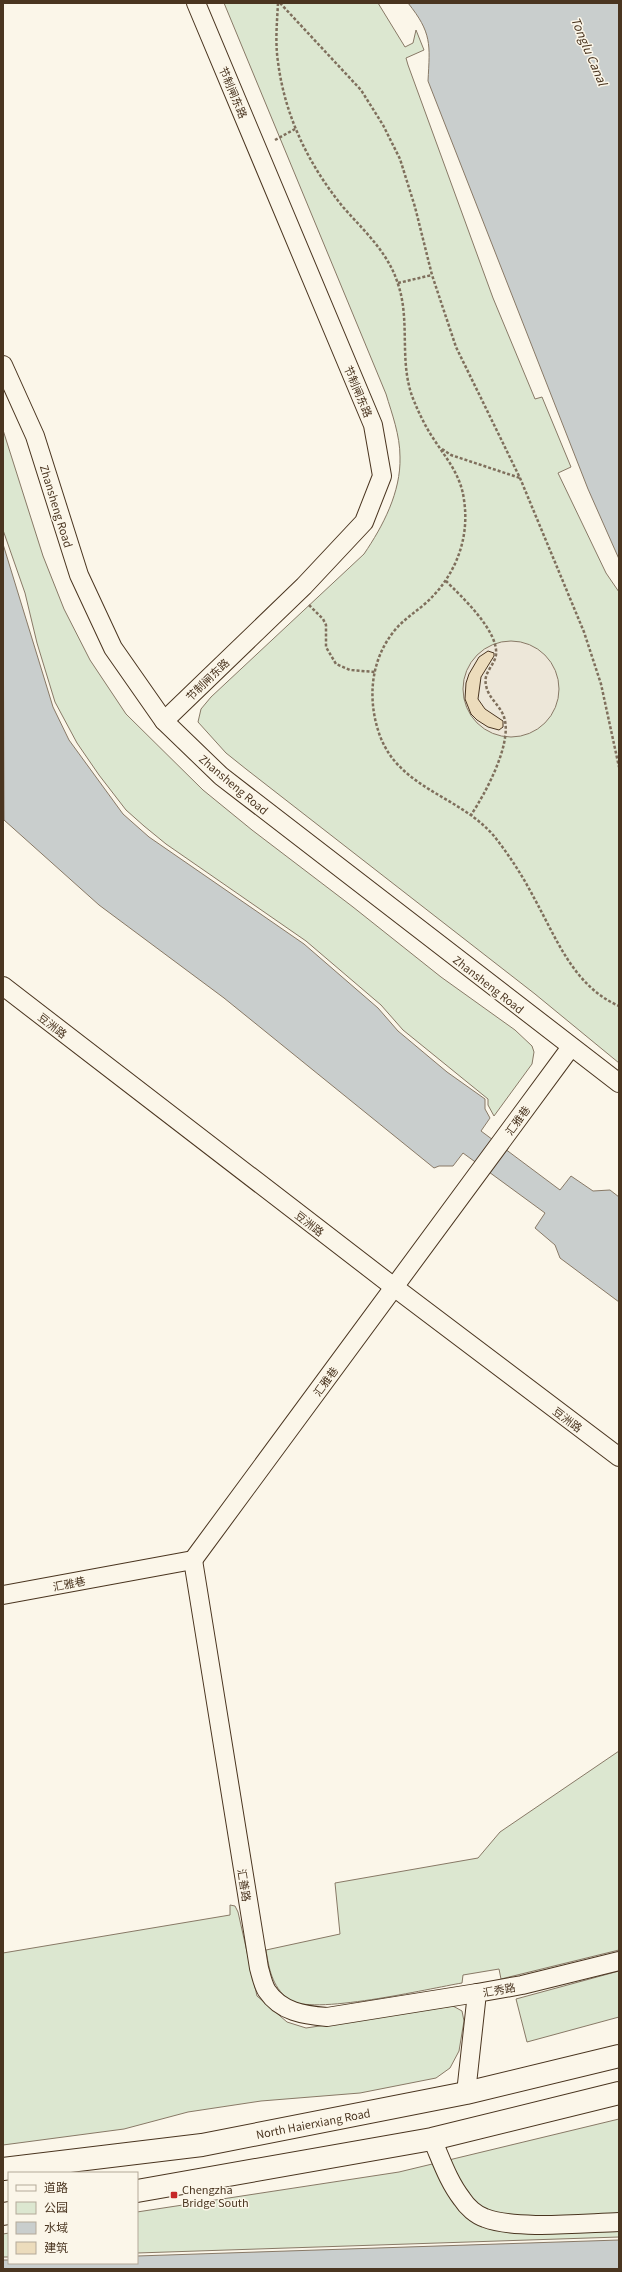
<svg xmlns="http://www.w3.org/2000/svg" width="622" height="2272" viewBox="0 0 622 2272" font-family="Georgia,'Noto Sans SC',serif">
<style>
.green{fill:#dce7d0;stroke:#887966}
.parking{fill:#ede7d9;stroke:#887966}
.water{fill:#c9cecd;stroke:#887966}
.building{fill:#ecdcbc;stroke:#4a3520}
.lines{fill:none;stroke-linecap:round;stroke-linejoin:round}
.minor-casing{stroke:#4a3520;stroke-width:20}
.major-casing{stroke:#4a3520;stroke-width:24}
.path{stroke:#7f6f5c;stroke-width:2.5;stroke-dasharray:3 2;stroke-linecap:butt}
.minor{stroke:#fbf6e9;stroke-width:18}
.major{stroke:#fbf6e9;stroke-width:22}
.poi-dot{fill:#c62828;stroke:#fbf6e9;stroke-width:1.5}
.labels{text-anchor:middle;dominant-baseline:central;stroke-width:3;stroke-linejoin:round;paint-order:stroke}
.street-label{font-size:11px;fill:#4a3520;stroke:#fbf6e9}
.poi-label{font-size:11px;fill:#4a3520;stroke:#fbf6e9;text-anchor:start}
.water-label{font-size:12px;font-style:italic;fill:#4a3520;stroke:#fbf6e9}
</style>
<rect width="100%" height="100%" fill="#fbf6e9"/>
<g class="green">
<path d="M 224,3 L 378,3 L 405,47 L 413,43 L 416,30 L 424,50 L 406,58 L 408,65 L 493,298 L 535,399 L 542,397 L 571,467 L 558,473 L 606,573 L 619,592 L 619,1063 L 535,994 L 246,769 L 226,753 L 198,722 L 201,709 L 211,697 L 364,554 C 383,526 401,492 400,457 C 400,435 392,414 386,394 Z"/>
<polygon points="3,430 43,556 64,609 90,660 126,714 203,790 252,830 353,907 441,977 515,1030 532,1046 534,1052 532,1064 494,1116 488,1105 488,1099 403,1030 381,1005 306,941 166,844 144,826 126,810 99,775 77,743 55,702 37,643 25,593 3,530"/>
<path d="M 619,1751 L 619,1950 L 501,1979 L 499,1969 L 463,1975 L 462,1983 C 431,1988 309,2017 288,1999 C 272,1986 269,1969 266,1950 L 340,1934 L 335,1883 L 478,1858 L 500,1832 Z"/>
<polygon points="230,1905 235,1906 238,1912 257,1996 287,2022 306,2028 453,2006 462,2011 464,2021 459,2051 450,2068 436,2078 360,2093 261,2101 188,2112 124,2129 3,2145 3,1953 230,1915"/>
<polygon points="619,1971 619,2017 527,2042 516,1999"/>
<polygon points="619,2119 619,2237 137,2253 137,2212 399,2172"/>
<polygon points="9,2233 9,2257 3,2257 3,2234"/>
</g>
<circle class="parking" cx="511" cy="689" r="48"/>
<g class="water">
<path d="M 408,3 L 619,3 L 619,559 L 588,489 L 428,81 C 430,44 432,33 408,3 Z"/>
<polygon points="3,544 53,707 69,740 123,814 149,837 304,944 378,1008 398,1031 447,1072 485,1099 485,1109 490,1118 481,1131 560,1190 571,1176 593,1191 610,1190 619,1197 619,1302 560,1258 555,1245 535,1228 545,1213 463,1153 453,1166 439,1166 434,1168 224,998 99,905 4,820"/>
<polygon points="619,2240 619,2269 3,2269 3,2260 9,2260 9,2263 137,2263 137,2256"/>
</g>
<polygon class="building" points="488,651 494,653 494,656 481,677 478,699 485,709 503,721 503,727 499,730 488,727 477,720 471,714 465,699 466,683 469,674 479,657"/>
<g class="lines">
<g class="minor-casing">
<g id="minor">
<polyline points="3,365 35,436 79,575 113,648 164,721 221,776 619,1083"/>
<polyline points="164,721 304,586 364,522 382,476 373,425 196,3"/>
<polyline points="3,986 394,1287 619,1457"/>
<path d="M 193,1560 L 259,1968 C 261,1975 263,1985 267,1991 C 281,2012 304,2015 327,2017 L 477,1993"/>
<polyline points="3,1595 193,1560 571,1047"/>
<polyline points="466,2093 477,1993 522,1985 619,1961"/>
<path d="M 432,2139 C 441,2159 448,2181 462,2199 C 467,2207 476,2215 485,2218 C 516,2230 584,2223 619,2222"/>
</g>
</g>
<g class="major-casing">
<g id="major">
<polyline points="3,2169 202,2145 466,2093 619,2056"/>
<polyline points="137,2191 432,2139 619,2093"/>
<polyline points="3,2214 9,2213"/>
</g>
</g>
<g class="path">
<path d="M 278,3 C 277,23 275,42 278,62 C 285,117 309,165 343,207 C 364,231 388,252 398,284 C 411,322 398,363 414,401 C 419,413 425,426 433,438 C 446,458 461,475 464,500 C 470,539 455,576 427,602 C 416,612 404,619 395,630 C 370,660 367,700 380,736 C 400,789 460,796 494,836 C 509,855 522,875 533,896 C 556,937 573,986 619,1006"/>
<polyline points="280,3 361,90 383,125 400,159 415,207 432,275 456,347 520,478 584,632 601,684 619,767"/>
<polyline points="275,140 295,129"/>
<polyline points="398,283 432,275"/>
<polyline points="442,449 451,455 520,478"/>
<path d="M 446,581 C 461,596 499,631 496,655 C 494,666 483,673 486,685 C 488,698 500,705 504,717 C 513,743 485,794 471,815"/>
<polyline points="309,605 323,619 326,625 326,647 336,664 350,670 375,672"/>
</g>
<use href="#minor" class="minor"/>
<use href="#major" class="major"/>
</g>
<rect class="poi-dot" x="170" y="2191" width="8" height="8" rx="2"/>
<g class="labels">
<g class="street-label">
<text transform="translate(234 92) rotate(67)">节制闸东路</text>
<text transform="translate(359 391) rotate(67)">节制闸东路</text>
<text transform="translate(57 506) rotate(73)">Zhansheng Road</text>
<text transform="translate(207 679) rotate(-44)">节制闸东路</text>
<text transform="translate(234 784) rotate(40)">Zhansheng Road</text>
<text transform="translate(489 984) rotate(38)">Zhansheng Road</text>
<text transform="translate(53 1025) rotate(38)">豆洲路</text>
<text transform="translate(517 1120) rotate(-54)">汇雅巷</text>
<text transform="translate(310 1223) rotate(38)">豆洲路</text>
<text transform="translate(325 1381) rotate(-54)">汇雅巷</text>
<text transform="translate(568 1419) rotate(37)">豆洲路</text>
<text transform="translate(69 1583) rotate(-11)">汇雅巷</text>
<text transform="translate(245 1885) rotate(81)">汇善路</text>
<text transform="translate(499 1989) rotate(-10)">汇秀路</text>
<text transform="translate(313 2123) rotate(-11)">North Haierxiang Road</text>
</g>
<g class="poi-label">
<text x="182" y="2189">Chengzha<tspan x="182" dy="13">Bridge South</tspan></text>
</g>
<g class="water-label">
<text transform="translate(590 51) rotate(67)">Tonglu Canal</text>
</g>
</g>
<rect width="622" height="2272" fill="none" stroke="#4a3520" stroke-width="8"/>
<rect x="8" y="2172" width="130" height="92" fill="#fbf6e9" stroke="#b4a999"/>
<rect x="16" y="2185" width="20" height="6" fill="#fbf6e9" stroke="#b4a999"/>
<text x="44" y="2192" font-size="12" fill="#4a3520">道路</text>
<rect x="16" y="2202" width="20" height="12" fill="#dce7d0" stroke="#b4a999"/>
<text x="44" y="2212" font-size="12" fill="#4a3520">公园</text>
<rect x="16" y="2222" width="20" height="12" fill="#c9cecd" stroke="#b4a999"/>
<text x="44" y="2232" font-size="12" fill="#4a3520">水域</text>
<rect x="16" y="2242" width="20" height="12" fill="#ecdcbc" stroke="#b4a999"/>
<text x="44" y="2252" font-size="12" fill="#4a3520">建筑</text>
</svg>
